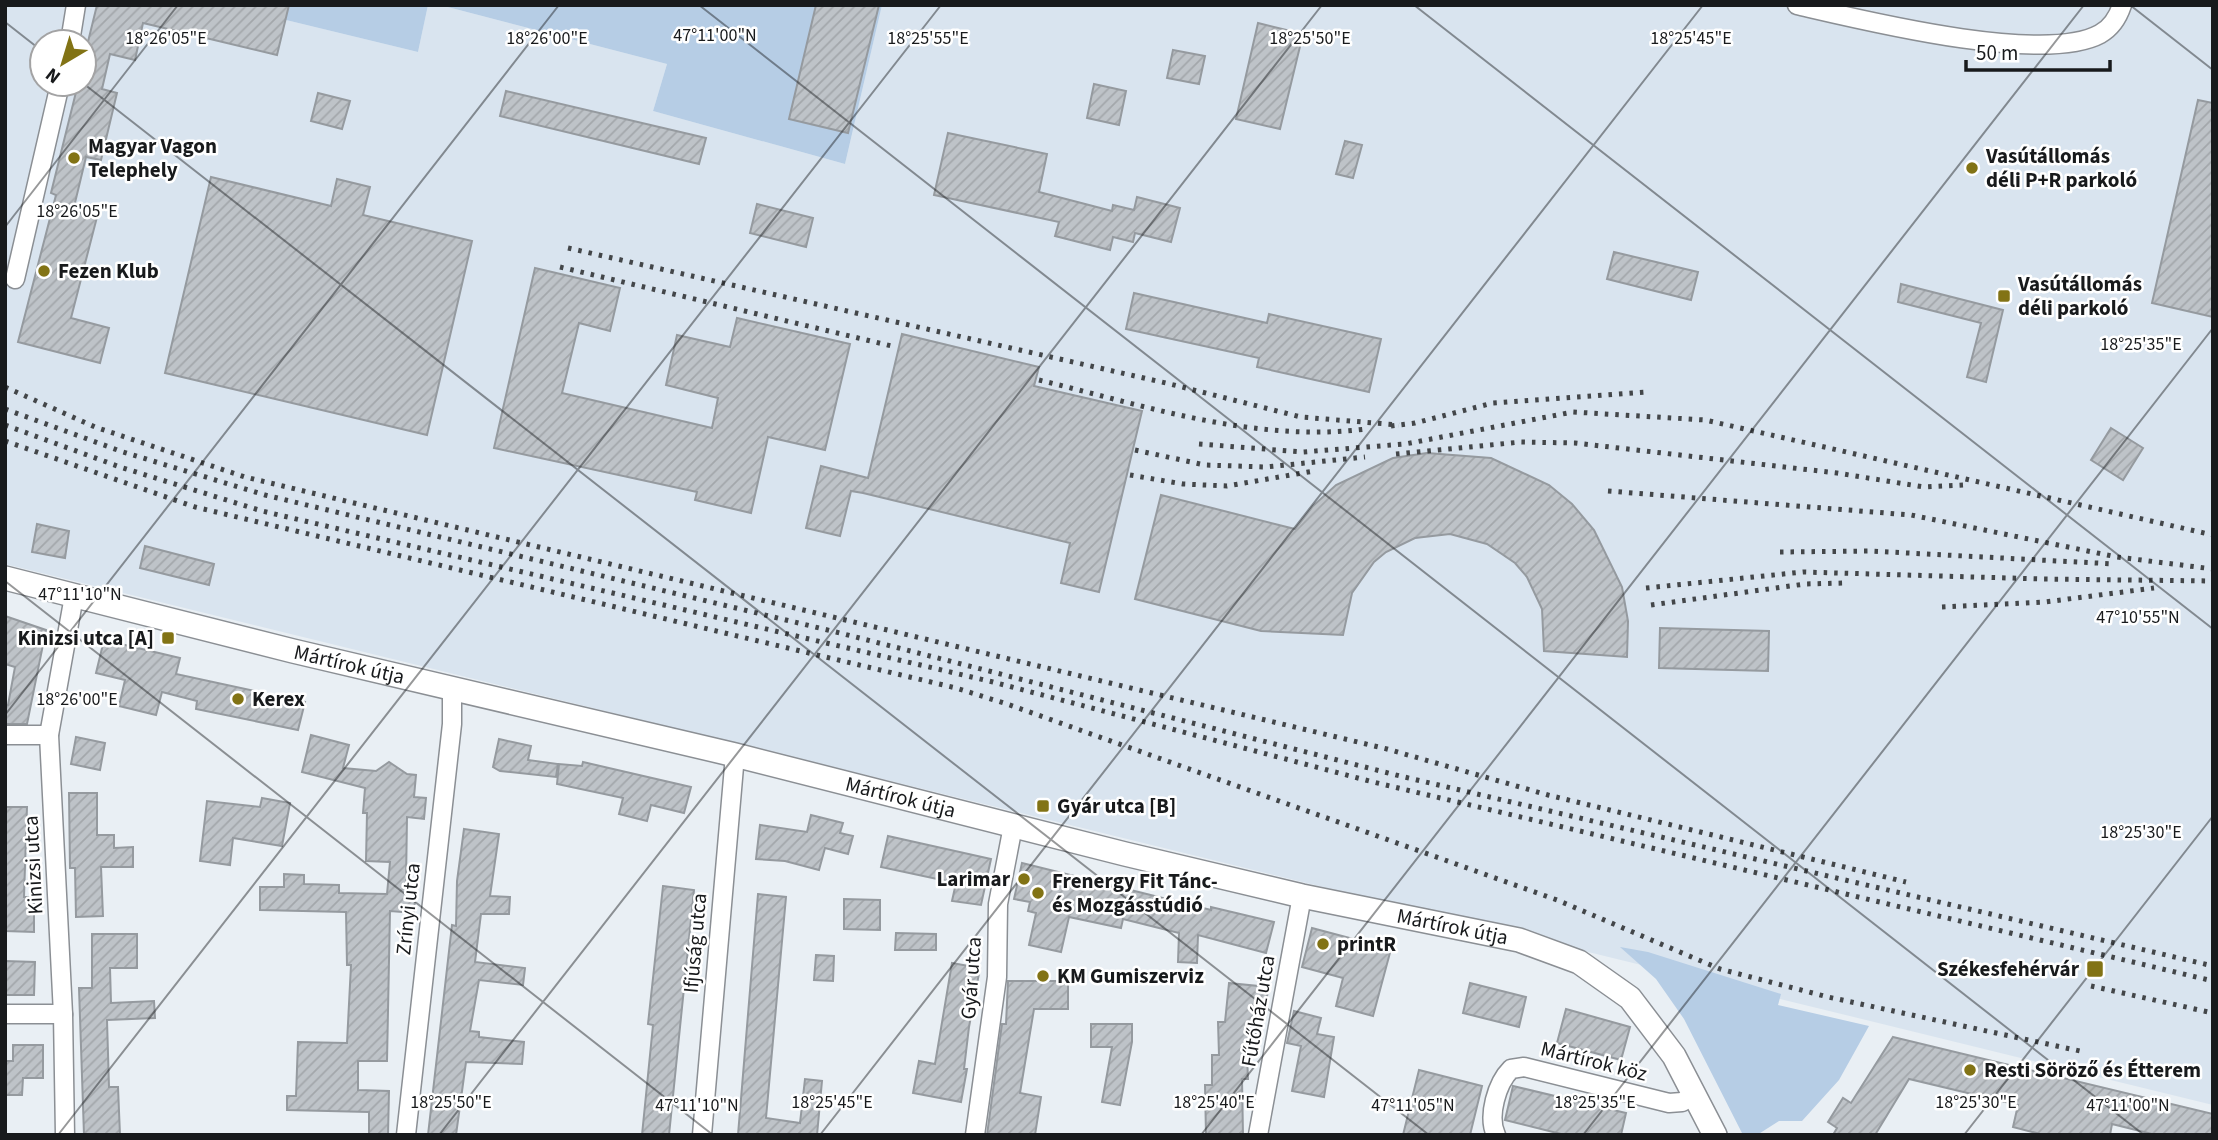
<svg xmlns="http://www.w3.org/2000/svg" width="2218" height="1140" viewBox="0 0 2218 1140" font-family="'Source Sans 3',sans-serif">
<style>
.built{fill:#d9e4ef;fill-rule:evenodd}
.green{fill:#b6cde5}
.building{fill:url(#building-hatch);stroke:#959a9f;stroke-width:2}
.lines{fill:none;stroke-linecap:round;stroke-linejoin:round}
.minor-casing{stroke:#8b8f94;stroke-width:21}
.tertiary-casing{stroke:#8b8f94;stroke-width:26}
.minor{stroke:#fff;stroke-width:18}
.tertiary{stroke:#fff;stroke-width:23}
.rail{stroke:#434649;stroke-width:5;stroke-dasharray:3.5 7;stroke-linecap:butt}
.ticks{fill:none;stroke:#181a1c;stroke-width:2;stroke-opacity:0.45}
.poi-dot{fill:#827315;stroke:#fff;stroke-width:2.5}
.labels{text-anchor:middle;dominant-baseline:central;stroke-width:5;stroke-linejoin:round;paint-order:stroke}
.poi-label{font-size:21px;font-weight:bold;fill:#181a1c;stroke:#fff;text-anchor:start}
.street-label{font-size:21px;fill:#181a1c;stroke:#fff}
.ticks-label{font-size:18px;text-anchor:middle;fill:#181a1c;stroke:#fff;stroke-width:5;stroke-linejoin:round;paint-order:stroke}
</style>
<defs>
<pattern id="building-hatch" width="6" height="6" patternUnits="userSpaceOnUse" patternTransform="scale(1.75)"><rect width="6" height="6" fill="#bec3c8"/><path d="M-1 1l2-2M0 6l6-6M5 7l2-2" fill="none" stroke="#a3a7ab"/></pattern>
</defs>
<rect width="100%" height="100%" fill="#e9eff4"/>
<path class="built" d="M 5,5 L 224,5 L 418,52 L 428,5 L 440,5 L 667,64 L 653,111 L 845,164 L 882,5 L 2213,5 L 2213,1105 L 5,564 ZM 42,42 L 84,42 L 84,84 L 42,84 Z"/>
<g class="green">
<polygon points="224,5 428,5 418,52"/>
<polygon points="440,5 882,5 845,164 653,111 667,64"/>
<polygon points="1620,947 1648,952 1781,994 1778,1005 1869,1026 1839,1080 1802,1121 1779,1121 1757,1135 1743,1135 1684,1019 1656,979"/>
</g>
<g class="building">
<polygon points="97,5 289,5 277,55 143,23 135,60 110,54 102,89 117,93 101,160 86,157 73,211 97,217 71,318 109,328 100,363 18,342 56,195 51,193 78,84 84,84 84,58"/>
<polygon points="816,5 879,5 848,133 789,119"/>
<polygon points="1258,23 1303,34 1280,129 1236,119"/>
<polygon points="1173,50 1205,56 1199,84 1167,78"/>
<polygon points="1094,84 1126,91 1119,125 1087,118"/>
<polygon points="506,91 706,138 699,164 500,116"/>
<polygon points="318,93 350,101 342,129 311,121"/>
<polygon points="2198,100 2213,103 2213,317 2152,303"/>
<polygon points="948,133 1047,154 1039,192 1112,211 1113,205 1134,210 1137,197 1180,208 1171,242 1135,233 1133,242 1113,237 1110,250 1055,236 1059,222 934,195"/>
<polygon points="1345,141 1362,145 1353,178 1336,174"/>
<polygon points="211,177 331,206 337,179 370,187 363,215 472,241 427,435 165,373"/>
<polygon points="757,204 813,218 806,247 750,233"/>
<polygon points="1614,252 1698,272 1691,300 1607,279"/>
<polygon points="535,268 620,288 610,331 579,323 562,393 712,428 718,398 666,385 677,335 730,347 737,318 850,344 825,450 768,437 751,513 695,500 697,492 494,448"/>
<polygon points="1901,284 2003,310 1986,382 1967,377 1981,323 1898,302"/>
<polygon points="1134,293 1267,323 1269,314 1381,339 1369,392 1257,367 1259,358 1126,329"/>
<polygon points="902,334 1039,367 1034,386 1142,411 1099,592 1061,583 1070,543 863,493 851,491 840,536 806,528 821,466 868,478"/>
<polygon points="2111,428 2143,448 2123,480 2091,460"/>
<polygon points="1427,453 1491,458 1549,485 1572,504 1594,530 1622,587 1628,621 1627,657 1544,651 1542,609 1527,577 1515,563 1487,544 1450,534 1415,538 1386,552 1374,562 1352,593 1343,635 1261,631 1135,599 1161,495 1295,529 1313,506 1336,485 1393,458"/>
<polygon points="37,524 69,531 65,558 32,552"/>
<polygon points="145,546 214,564 209,585 140,568"/>
<polygon points="5,616 46,630 27,724 5,724 5,705 8,705 15,667 5,664"/>
<polygon points="1660,628 1769,631 1768,671 1659,668"/>
<polygon points="104,640 180,658 176,674 255,691 254,696 290,704 292,698 305,702 298,730 196,709 197,701 162,692 156,715 119,706 125,680 96,673"/>
<polygon points="311,735 349,745 343,768 376,771 389,762 407,774 416,775 414,797 426,798 424,819 407,817 406,882 416,883 414,913 390,911 387,1061 358,1061 358,1090 389,1091 388,1135 369,1135 369,1112 287,1110 287,1096 296,1096 298,1042 347,1043 351,965 347,965 346,912 260,910 260,887 284,887 284,874 304,875 304,884 339,885 339,893 387,894 390,862 366,861 367,813 363,813 365,788 302,772"/>
<polygon points="76,737 105,743 100,770 71,764"/>
<polygon points="499,739 531,746 528,760 558,764 556,777 500,771 493,767"/>
<polygon points="583,762 691,787 684,813 651,805 647,821 619,814 623,798 557,784 559,764 582,766"/>
<polygon points="69,793 97,793 97,835 114,835 114,848 133,847 133,867 101,867 103,916 76,917 75,868 70,868"/>
<polygon points="262,798 290,803 282,846 233,838 230,865 200,861 207,801 260,807"/>
<polygon points="5,807 27,807 24,897 34,897 34,932 5,931"/>
<polygon points="811,815 843,823 840,833 853,836 848,854 825,848 819,870 785,861 756,859 760,825 807,832"/>
<polygon points="464,829 499,834 490,896 510,897 509,914 481,914 475,962 525,968 523,985 479,980 470,1031 479,1032 479,1037 524,1042 522,1064 466,1062 456,1135 428,1135 452,925 456,926 457,881"/>
<polygon points="888,836 991,859 981,905 952,901 956,883 881,867"/>
<polygon points="1022,863 1211,910 1211,907 1274,922 1266,953 1198,935 1197,963 1178,962 1179,933 1123,919 1121,928 1069,917 1061,952 1029,945 1036,913 1028,911 1030,902 1014,899"/>
<polygon points="663,886 694,890 669,1135 642,1135 653,1025 648,1024"/>
<polygon points="758,894 786,897 766,1118 800,1123 805,1079 822,1081 817,1135 738,1135"/>
<polygon points="844,899 880,900 880,930 844,929"/>
<polygon points="1312,928 1391,949 1373,1016 1336,1006 1343,978 1302,967"/>
<polygon points="896,933 936,934 936,950 895,950"/>
<polygon points="92,934 137,934 137,968 110,968 111,1003 154,1001 155,1018 107,1020 109,1087 118,1087 120,1135 84,1135 79,988 92,988"/>
<polygon points="816,955 834,956 833,981 814,980"/>
<polygon points="5,961 35,962 34,995 5,995"/>
<polygon points="952,963 980,968 969,1027 964,1069 967,1069 961,1102 913,1093 919,1061 935,1064"/>
<polygon points="1008,981 1068,981 1068,1009 1034,1009 1020,1093 1041,1097 1035,1135 987,1135 1001,1031 1002,1024 1006,1024"/>
<polygon points="1229,983 1268,987 1266,1008 1255,1007 1256,1055 1247,1055 1248,1079 1242,1079 1243,1135 1206,1135 1205,1085 1212,1085 1212,1055 1219,1055 1218,1022 1225,1022"/>
<polygon points="1470,983 1526,997 1519,1027 1463,1013"/>
<polygon points="1566,1009 1630,1027 1621,1060 1557,1043"/>
<polygon points="1294,1011 1321,1018 1317,1034 1334,1037 1324,1097 1292,1091 1301,1046 1287,1043"/>
<polygon points="1091,1024 1132,1024 1132,1042 1120,1105 1102,1102 1112,1047 1091,1047"/>
<polygon points="1893,1037 2213,1114 2213,1135 2156,1135 2112,1124 2110,1135 2044,1135 2013,1127 2018,1105 1909,1079 1875,1135 1833,1135 1837,1128 1828,1122 1843,1098 1851,1103"/>
<polygon points="13,1045 43,1045 43,1078 23,1078 22,1095 5,1095 5,1061 13,1061"/>
<polygon points="1419,1070 1482,1086 1470,1135 1403,1135"/>
<polygon points="1513,1086 1626,1113 1621,1135 1565,1135 1505,1120"/>
</g>
<g class="lines">
<g class="minor-casing">
<g id="minor">
<path d="M 1797,5 C 1862,20 2043,65 2100,34 C 2111,28 2118,17 2122,5"/>
<polyline points="70,42 76,5"/>
<polyline points="15,279 60,84"/>
<polyline points="5,735 49,735"/>
<polyline points="5,1014 63,1014"/>
<polyline points="65,1135 63,1014 49,735 74,596"/>
<polyline points="406,1135 452,724 452,688"/>
<polyline points="702,1135 735,755"/>
<polyline points="975,1135 997,977 998,904 1013,826"/>
<polyline points="1258,1135 1302,896"/>
<path d="M 1496,1135 C 1487,1116 1497,1083 1511,1069 L 1524,1067 L 1669,1103 L 1682,1102 L 1695,1095"/>
</g>
</g>
<g class="tertiary-casing">
<g id="tertiary">
<path id="s1" d="M 5,578 L 293,651 L 735,755 L 1125,854 L 1302,896 L 1519,940 L 1579,962 L 1630,998 L 1674,1056 L 1715,1135"/>
</g>
</g>
<use href="#minor" class="minor"/>
<use href="#tertiary" class="tertiary"/>
<g class="rail">
<polyline points="568,248 1166,383 1301,417 1399,425"/>
<polyline points="560,267 896,347"/>
<path d="M 1039,380 C 1146,406 1255,443 1366,429"/>
<polyline points="5,387 95,427 245,477 1387,749 1548,795 1906,882"/>
<polyline points="5,409 123,452 265,495 836,632 1400,776 2213,966"/>
<polyline points="5,425 120,467 262,511 993,682 1373,782 2213,981"/>
<polyline points="1391,426 1415,423 1493,403 1646,392"/>
<polyline points="5,441 195,507 956,688 1007,704 1557,900 1720,969 1828,997 2080,1051"/>
<polyline points="1199,444 1303,452 1405,444 1573,412 1705,420 2213,535"/>
<polyline points="1135,450 1205,465 1266,467 1365,457"/>
<polyline points="1396,454 1521,442 1575,443 1837,473 1924,487 1963,485"/>
<polyline points="1130,475 1183,484 1227,486 1314,471"/>
<polyline points="1608,491 1911,515 2117,557 2213,569"/>
<polyline points="1780,552 1870,551 2115,564"/>
<polyline points="1646,588 1803,572 2043,579 2213,581"/>
<polyline points="1651,605 1805,584 1845,583"/>
<polyline points="1942,607 2045,602 2154,588"/>
<polyline points="2091,986 2213,1013"/>
</g>
</g>
<path class="ticks" d="M 699,5 L 2144,1135M 1414,5 L 2213,629M 2130,5 L 2213,70M 5,22 L 42,51M 84,84 L 1429,1135M 5,227 L 178,5M 5,581 L 713,1135M 5,715 L 559,5M 58,1135 L 941,5M 439,1135 L 1322,5M 820,1135 L 1703,5M 1201,1135 L 2084,5M 1583,1135 L 2213,328M 1964,1135 L 2213,816"/>
<g class="poi-dot">
<circle cx="74" cy="158" r="7"/>
<circle cx="1972" cy="168" r="7"/>
<circle cx="44" cy="271" r="7"/>
<rect x="1997" y="289" width="14" height="14" rx="3.5"/>
<rect x="161" y="631" width="14" height="14" rx="3.5"/>
<circle cx="238" cy="699" r="7"/>
<rect x="1036" y="799" width="14" height="14" rx="3.5"/>
<circle cx="1024" cy="879" r="7"/>
<circle cx="1038" cy="893" r="7"/>
<circle cx="1323" cy="944" r="7"/>
<rect x="2086" y="960" width="18" height="18" rx="3.5"/>
<circle cx="1043" cy="976" r="7"/>
<circle cx="1970" cy="1070" r="7"/>
</g>
<g class="labels">
<g class="poi-label">
<text x="88" y="146">Magyar Vagon<tspan x="88" dy="24">Telephely</tspan></text>
<text x="1986" y="156">Vasútállomás<tspan x="1986" dy="24">déli P+R parkoló</tspan></text>
<text x="58" y="271">Fezen Klub</text>
<text x="2018" y="284">Vasútállomás<tspan x="2018" dy="24">déli parkoló</tspan></text>
<text x="154" y="638" text-anchor="end">Kinizsi utca [A]</text>
<text x="252" y="699">Kerex</text>
<text x="1057" y="806">Gyár utca [B]</text>
<text x="1010" y="879" text-anchor="end">Larimar</text>
<text x="1052" y="881">Frenergy Fit Tánc-<tspan x="1052" dy="24">és Mozgásstúdió</tspan></text>
<text x="1337" y="944">printR</text>
<text x="2079" y="969" text-anchor="end">Székesfehérvár</text>
<text x="1057" y="976">KM Gumiszerviz</text>
<text x="1984" y="1070">Resti Söröző és Étterem</text>
</g>
<g class="street-label">
<text stroke="none"><textPath href="#s1" startOffset="355">Mártírok útja</textPath></text>
<text stroke="none"><textPath href="#s1" startOffset="922">Mártírok útja</textPath></text>
<text transform="translate(33 865) rotate(-93)">Kinizsi utca</text>
<text transform="translate(408 909) rotate(-84)">Zrínyi utca</text>
<text stroke="none"><textPath href="#s1" startOffset="1489">Mártírok útja</textPath></text>
<text transform="translate(695 943) rotate(-85)">Ifjúság utca</text>
<text transform="translate(971 978) rotate(-86)">Gyár utca</text>
<text transform="translate(1258 1011) rotate(-80)">Fűtőház utca</text>
<text transform="translate(1594 1061) rotate(14)">Mártírok köz</text>
</g>
</g>
<g class="ticks-label">
<text x="715" y="41">47°11'00"N</text>
<text x="166" y="44">18°26'05"E</text>
<text x="547" y="44">18°26'00"E</text>
<text x="928" y="44">18°25'55"E</text>
<text x="1310" y="44">18°25'50"E</text>
<text x="1691" y="44">18°25'45"E</text>
<text x="77" y="217">18°26'05"E</text>
<text x="2141" y="350">18°25'35"E</text>
<text x="80" y="600">47°11'10"N</text>
<text x="2138" y="623">47°10'55"N</text>
<text x="77" y="705">18°26'00"E</text>
<text x="2141" y="838">18°25'30"E</text>
<text x="451" y="1108">18°25'50"E</text>
<text x="832" y="1108">18°25'45"E</text>
<text x="1214" y="1108">18°25'40"E</text>
<text x="1595" y="1108">18°25'35"E</text>
<text x="1976" y="1108">18°25'30"E</text>
<text x="697" y="1111">47°11'10"N</text>
<text x="1413" y="1111">47°11'05"N</text>
<text x="2128" y="1111">47°11'00"N</text>
</g>
<rect width="2218" height="1140" fill="none" stroke="#181a1c" stroke-width="14"/>
<g transform="translate(63 63) rotate(218)"><circle r="33" fill="#ffffff" stroke="#a3a3a4" stroke-width="2"/>
<path d="M0-5L12 26L0 18L-12 26Z" fill="#827315"/>
<text y="-10" font-size="19" font-weight="bold" text-anchor="middle" fill="#181a1c">N</text>
</g>
<path d="M1966 60v10h144v-10" fill="none" stroke="#181a1c" stroke-width="3.5"/>
<text x="1976" y="60" font-size="21" fill="#181a1c" stroke="#ffffff" stroke-width="5" paint-order="stroke">50 m</text>
</svg>
